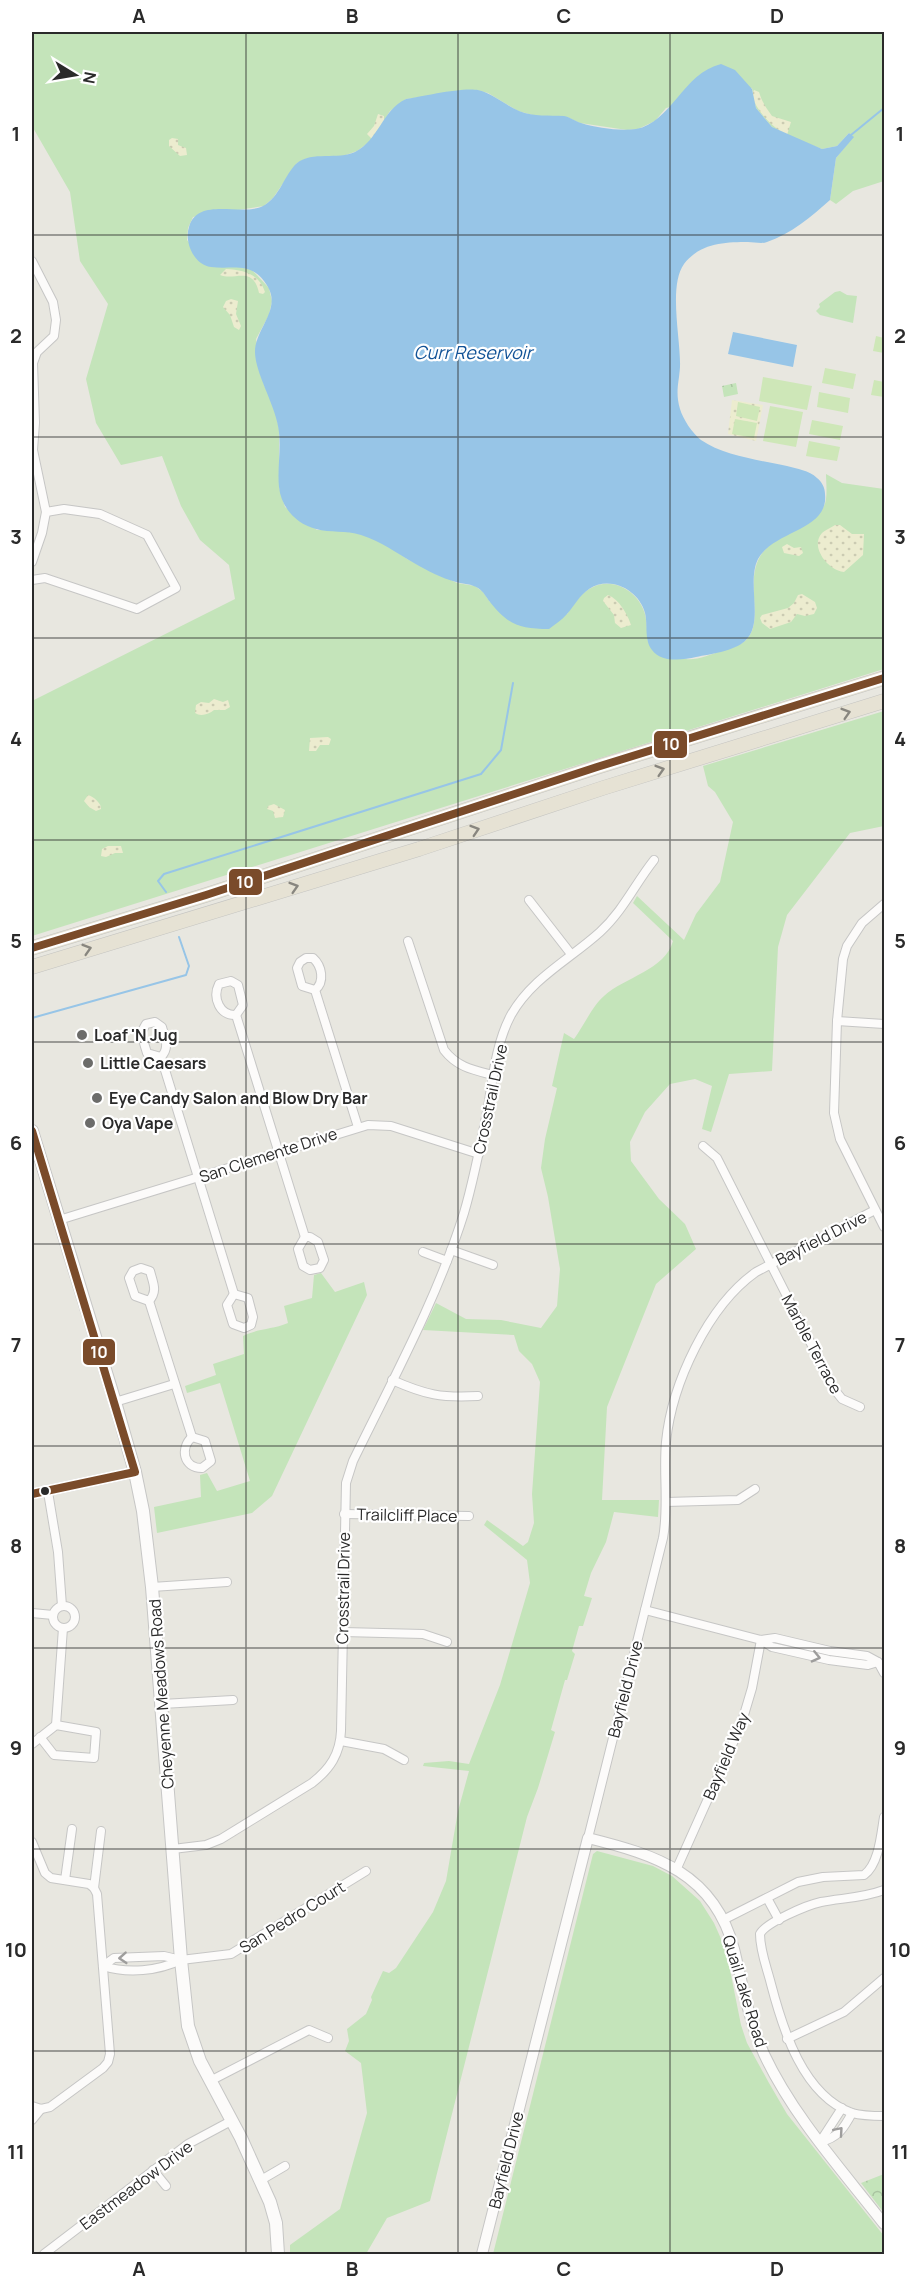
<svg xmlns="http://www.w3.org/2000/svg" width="916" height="2286" viewBox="0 0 916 2286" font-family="Manrope,sans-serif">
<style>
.grass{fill:#c4e4ba}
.forest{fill:url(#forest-crowns)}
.sand{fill:url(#sand-dots)}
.pitch{fill:#cee7b8}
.water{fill:#97c5e7}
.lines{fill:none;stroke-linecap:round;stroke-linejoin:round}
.stream{stroke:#97c5e7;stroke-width:2}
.minor-casing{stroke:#c6c6c5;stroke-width:10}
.tertiary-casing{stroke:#c6c6c5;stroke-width:12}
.secondary-casing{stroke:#c6c6c5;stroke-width:14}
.trunk-casing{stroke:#c4c4c1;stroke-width:15}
.minor{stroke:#fcfbfa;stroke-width:8}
.tertiary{stroke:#fcfbfa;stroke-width:10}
.secondary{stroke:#fcfbfa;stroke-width:12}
.trunk{stroke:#e6e2d4;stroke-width:14}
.bus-1-casing{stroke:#fff;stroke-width:12}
.bus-1{stroke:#7a4b2a;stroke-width:8}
.oneway{stroke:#88867f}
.oneway2{stroke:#9e9d9c}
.grid{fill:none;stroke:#2a2a2a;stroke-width:1.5;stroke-opacity:0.55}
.poi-dot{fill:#6c6c6a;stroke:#fff;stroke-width:2}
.bus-dot{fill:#2a2a2a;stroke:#fff;stroke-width:2}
.labels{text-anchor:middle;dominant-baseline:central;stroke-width:4.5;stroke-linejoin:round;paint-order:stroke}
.poi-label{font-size:16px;font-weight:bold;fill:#2a2a2a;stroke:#fff;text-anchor:start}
.street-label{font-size:16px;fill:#2a2a2a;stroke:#fff}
.water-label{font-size:18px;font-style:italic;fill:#125397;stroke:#fff}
.line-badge{stroke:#fff;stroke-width:2}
.badge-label{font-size:16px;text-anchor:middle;font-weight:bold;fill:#fff}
.neatline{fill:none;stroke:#2a2a2a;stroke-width:2}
.grid-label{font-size:20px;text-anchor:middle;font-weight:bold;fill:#2a2a2a}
</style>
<defs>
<pattern id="forest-crowns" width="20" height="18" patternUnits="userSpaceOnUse" patternTransform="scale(1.5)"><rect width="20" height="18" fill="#c4e4ba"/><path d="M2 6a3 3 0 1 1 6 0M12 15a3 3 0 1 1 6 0" fill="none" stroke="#a9c4a0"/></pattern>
<pattern id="sand-dots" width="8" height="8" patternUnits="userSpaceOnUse" patternTransform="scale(1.5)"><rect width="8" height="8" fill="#ececcf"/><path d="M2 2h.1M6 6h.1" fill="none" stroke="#cbcbb2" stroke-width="1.8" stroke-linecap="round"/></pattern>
</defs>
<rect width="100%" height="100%" fill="#e8e7e0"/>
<g class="grass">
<path d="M 32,32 L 884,32 L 884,181 L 853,191 L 836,204 L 830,200 L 836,158 L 853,137 L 849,133 L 837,146 L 822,149 L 795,139 L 772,127 L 756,108 L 752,88 L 666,108 L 655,121 L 638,129 L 627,130 L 580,123 L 567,117 L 536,116 L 518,111 L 488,93 L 476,90 L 406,99 L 390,111 L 372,140 L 357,151 L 343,156 L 308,158 L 297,163 L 273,198 L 264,206 L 193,217 L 188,228 L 187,240 L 211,267 L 240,267 L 252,270 L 269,288 L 272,301 L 269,315 L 256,339 L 264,385 L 274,406 L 279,429 L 279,487 L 285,507 L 317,530 L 340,530 L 358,533 L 383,542 L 407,559 L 457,583 L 475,586 L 483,592 L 490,602 L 567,614 C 574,604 581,592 593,587 C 614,577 639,592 645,614 C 647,622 647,633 648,642 C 658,646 676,658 686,659 C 695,661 712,654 721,651 C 730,648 740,646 746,640 C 766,620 742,579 763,552 C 779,531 812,531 824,506 C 828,498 826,483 826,474 L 842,483 L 884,489 L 884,669 L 32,936 L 32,701 L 235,599 L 229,565 L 200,540 L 181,506 L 162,456 L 121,465 L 96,423 L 86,379 L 108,304 L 80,261 L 70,192 L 32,126 Z"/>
<polygon points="840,291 847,295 857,296 853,323 820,315 816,311 820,307 819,304 835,292"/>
<path d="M 884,711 L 884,826 L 850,833 L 787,915 L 778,947 L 772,1071 L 729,1074 L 711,1132 L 702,1129 L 712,1086 L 695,1079 L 670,1084 L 645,1112 L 630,1142 L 631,1161 L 659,1199 L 685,1224 L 696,1249 L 656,1284 L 607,1407 L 602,1500 L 659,1500 L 658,1517 L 614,1512 L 606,1542 L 591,1573 L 584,1596 L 592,1598 L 583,1626 L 579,1626 L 572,1651 L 575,1654 L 567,1680 L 565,1680 L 551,1730 L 555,1732 L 538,1788 L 527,1817 L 430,2201 L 387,2218 L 366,2254 L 290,2254 L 290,2245 L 340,2209 L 367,2113 L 361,2063 L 345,2051 L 349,2041 L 347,2029 L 366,2014 L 372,2000 L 371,1997 L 383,1971 L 389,1973 L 396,1968 L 433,1912 L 446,1881 L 458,1811 L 469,1771 L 423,1766 L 424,1763 L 449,1761 L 469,1764 L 500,1685 L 530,1583 L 527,1560 L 484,1525 L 487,1520 L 523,1546 L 528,1542 L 534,1523 L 532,1494 L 540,1382 L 532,1364 L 519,1351 L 514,1335 L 423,1330 L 436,1303 L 466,1319 L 501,1320 L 541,1328 L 557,1306 L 560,1269 L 548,1197 L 541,1168 L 545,1139 L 557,1088 L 552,1086 L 564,1033 L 574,1039 C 583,1027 593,1005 604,996 C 625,977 665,970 673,941 L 633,903 L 637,896 L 684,940 L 696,914 L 720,882 L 733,822 L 715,792 L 708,786 L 703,766 Z"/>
<path d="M 321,1273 L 335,1292 L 364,1282 L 367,1295 L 272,1496 L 252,1513 L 157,1533 L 154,1507 L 201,1497 L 200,1475 L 207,1473 L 217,1491 L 250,1481 L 220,1383 L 187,1393 L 185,1386 L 216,1375 L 213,1364 L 244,1354 L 243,1336 C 259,1328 271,1330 288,1323 L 284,1306 L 312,1298 L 314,1275 Z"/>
<polygon points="597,1851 653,1866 672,1876 700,1901 714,1923 726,1950 741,2025 747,2043 769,2083 787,2114 884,2236 884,2254 493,2254 593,1854"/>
</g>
<g class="forest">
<polygon points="736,383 738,394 724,397 722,386"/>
<polygon points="884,2174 884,2213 861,2183"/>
</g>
<g class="sand">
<path d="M 754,90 L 759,92 C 762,102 766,108 772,116 L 791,122 L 787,135 C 773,128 756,111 752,95 Z"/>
<polygon points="378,114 384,116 384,122 372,139 367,134 374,126"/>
<polygon points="172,138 178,139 178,145 186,148 187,155 180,156 169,146 169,140"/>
<path d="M 226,269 C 244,270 259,274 265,292 L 263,294 L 259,293 C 253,265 235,281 220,275 Z"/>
<polygon points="231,299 238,301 236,314 241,326 239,330 234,327 230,315 223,307 226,301"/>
<polygon points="732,400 763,405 756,441 728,434"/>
<path d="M 835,525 L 840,525 L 852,534 L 864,534 L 863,555 L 844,572 C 829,571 809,547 822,533 C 825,530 831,528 835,525 Z"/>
<polygon points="787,544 794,548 801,547 803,553 799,556 784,553 782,547"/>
<polygon points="802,594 815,602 817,608 814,614 805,616 797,614 791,622 770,629 762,623 760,618 762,615 788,608 794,603 798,595"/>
<path d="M 608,595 C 619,599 628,615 631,625 L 621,628 L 615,623 L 614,615 L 603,601 L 604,598 Z"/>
<path d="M 214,699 L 223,702 L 228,700 L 230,707 L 225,710 L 214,710 C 209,714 201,717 195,713 L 196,705 L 201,702 L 209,703 Z"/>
<polygon points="328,737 331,739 329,745 320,745 316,751 309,751 310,738"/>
<path d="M 88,795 C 93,796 102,804 101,809 L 96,811 L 89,807 L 84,801 Z"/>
<polygon points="274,804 285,810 283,817 275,818 273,811 267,809 268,806"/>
<polygon points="108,846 121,846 123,853 115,853 106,857 101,856 102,849"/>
</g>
<g class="pitch">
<polygon points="876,336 884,338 884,353 873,351"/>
<polygon points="825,368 856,374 853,389 822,383"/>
<polygon points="763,377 812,386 807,410 759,401"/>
<polygon points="874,380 884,382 884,397 871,395"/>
<polygon points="819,392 850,398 848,413 817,407"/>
<polygon points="738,402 760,407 757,421 736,416"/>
<polygon points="770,406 803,412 796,447 763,441"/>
<polygon points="735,419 757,423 754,438 732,434"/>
<polygon points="812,420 843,426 840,440 809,434"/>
<polygon points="809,441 840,447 837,461 806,456"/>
</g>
<g class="water">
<path d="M 721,64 L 735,70 L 752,89 L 756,108 L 772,127 L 822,149 L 837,146 L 849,133 L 854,137 L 836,158 L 830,200 C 812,216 791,234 767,242 C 762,244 754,242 748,242 C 725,242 700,243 684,264 C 668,286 681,340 680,367 C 679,383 675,392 680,409 C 683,419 692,433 701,440 C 724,456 760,460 787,466 C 797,469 809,470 817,478 C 822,482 825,488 825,494 C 829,531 774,530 758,559 C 746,583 765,623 745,641 C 734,651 711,654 696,657 C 683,660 661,663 652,650 C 644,640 648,625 645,613 C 639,590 610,575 589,589 C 579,596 575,605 567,614 C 562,620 555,624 549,629 C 520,629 508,625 490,602 C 486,597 484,592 478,588 C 472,584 463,584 456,582 C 441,578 428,571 414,563 C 395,552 382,542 361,535 C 346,530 330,533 316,529 C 296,524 281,507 279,487 C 277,467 282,446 278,426 C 274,403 255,372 255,352 C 255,329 281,310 268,287 C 252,260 235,270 211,267 C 194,265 184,242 189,227 C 198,196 241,217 263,206 C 280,197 284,175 297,163 C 312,151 338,160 355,152 C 379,140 382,110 406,99 C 423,96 463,87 478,90 C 494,94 505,105 519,111 C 535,117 548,115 564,116 C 570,117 575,121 581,123 C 597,128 619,131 636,129 C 671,123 683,73 721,64 Z"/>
<polygon points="733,332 797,345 793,367 728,354"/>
</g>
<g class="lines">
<g class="stream">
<polyline points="851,135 884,108"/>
<polyline points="166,892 158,881 164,874 481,774 501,750 513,683"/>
<polyline points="32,1018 186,975 189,966 179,937"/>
</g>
<g class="minor-casing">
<g id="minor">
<polyline points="32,261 53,302 56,320 54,336 37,352 33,363 35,423 33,450 46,512 64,509 100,514 147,535 176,588 137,609 45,578 32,580"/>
<polyline points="32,562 42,533 46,512"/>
<polyline points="529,900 571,954"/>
<polyline points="884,904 862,923 847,946 843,959 837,1021 834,1113 840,1139 884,1227"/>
<path d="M 408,941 L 444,1050 C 457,1067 473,1070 493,1075"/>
<path d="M 306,958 L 313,958 C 322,966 325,982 315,990 L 302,986 L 297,968 L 300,962 Z"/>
<path d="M 231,981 L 238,985 L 243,1005 L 236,1015 C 220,1016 212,998 219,984 Z"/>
<polyline points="315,990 358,1127"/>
<polyline points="236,1015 305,1237"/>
<polyline points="837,1021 884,1024"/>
<path d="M 155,1022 L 162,1027 C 165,1038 170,1048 161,1057 L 147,1053 L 141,1033 L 146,1024 Z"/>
<polyline points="161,1057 234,1294"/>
<polyline points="703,1146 717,1158 834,1389 842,1399 860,1407"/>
<polyline points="59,1220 368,1125 391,1126 479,1154"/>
<polygon points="305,1237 310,1237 318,1242 324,1260 320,1268 310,1270 303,1266 298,1249"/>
<polyline points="451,1250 493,1265"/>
<polyline points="423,1252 447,1261"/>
<path d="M 141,1268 L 150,1271 C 153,1283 158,1291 149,1301 L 135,1296 L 129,1278 L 133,1271 Z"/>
<polygon points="234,1294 248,1298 253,1317 251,1325 244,1328 233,1324 227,1305"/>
<polyline points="149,1301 192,1437"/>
<path d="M 392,1380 C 426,1395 441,1398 478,1396"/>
<polyline points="115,1402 174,1384"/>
<path d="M 192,1437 L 205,1441 L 211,1461 L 202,1468 C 183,1468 180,1448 192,1437 Z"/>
<polyline points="48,1492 58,1552 62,1606"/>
<polyline points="666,1502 738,1500 755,1489"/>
<polyline points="344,1514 469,1516"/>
<polyline points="152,1587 227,1582"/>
<circle cx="64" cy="1617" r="11"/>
<polyline points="645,1610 761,1640 775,1638 830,1651 867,1656 878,1662 884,1673"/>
<polyline points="32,1613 53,1615"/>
<polyline points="343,1632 423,1634 447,1642"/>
<polyline points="761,1640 772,1647 829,1660 868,1665 878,1662"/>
<polyline points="162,1704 233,1700"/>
<polyline points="56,1725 63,1628"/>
<polyline points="341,1741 384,1749 404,1760"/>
<polyline points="32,1744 56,1725 96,1732 94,1758 54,1755 40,1737"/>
<path d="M 588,1838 L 663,1538 C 669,1506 663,1474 666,1442 C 672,1383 708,1306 756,1272 L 875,1210"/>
<polyline points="32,1842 45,1873 51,1878 89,1884 94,1888 97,1894 110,2054 108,2062 103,2068 50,2107 41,2109 32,2106"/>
<path d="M 173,1849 L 206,1845 L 221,1839 L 312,1783 C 330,1769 340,1754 341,1731 L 346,1483 L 353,1461 C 392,1381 437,1299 464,1213 C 474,1179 481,1143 488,1107 C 493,1077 496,1043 511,1015 C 532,978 569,960 600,932 C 623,911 635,884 654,860"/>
<polyline points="677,1868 741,1725 752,1688 761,1640"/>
<polyline points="65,1880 72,1829"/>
<polyline points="94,1888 101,1831"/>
<path d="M 884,1890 C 863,1898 842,1898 821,1902 C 807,1905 765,1923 760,1934 C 760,1951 767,1968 771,1984 C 783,2030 803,2095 852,2113 C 863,2116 874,2116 884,2116"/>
<polyline points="767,1898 779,1920"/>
<path d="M 723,1920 L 798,1882 L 823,1877 L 864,1875 C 879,1864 881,1835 884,1817"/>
<path d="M 181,1960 C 158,1971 128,1974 103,1966 L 114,1958 L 164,1956 L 181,1960 L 231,1954 L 366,1871"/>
<polyline points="787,2039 844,2012 884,1978"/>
<polyline points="210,2081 309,2030 328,2038"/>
<polyline points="32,2120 41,2109"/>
<path d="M 820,2142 C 838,2138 844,2128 852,2113"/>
<polyline points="820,2142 842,2108"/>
<polyline points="153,2170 166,2186"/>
<polyline points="261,2180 285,2166"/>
<polyline points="44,2254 188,2144 231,2121"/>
</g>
</g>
<g class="tertiary-casing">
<g id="tertiary">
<polyline points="32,1494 135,1472"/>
<path d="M 482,2254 L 588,1838 C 656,1855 714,1873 734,1949 C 743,1986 748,2019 764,2054 C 793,2116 842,2170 884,2224"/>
</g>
</g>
<g class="secondary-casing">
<polyline id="secondary" points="32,1131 115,1402 135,1472 143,1511 152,1587 181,1960 188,2026 200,2061 241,2138 270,2202 276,2223 278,2254"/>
</g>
<g class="trunk-casing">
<g id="trunk">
<polyline points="32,948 206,895 597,767 884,678"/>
<polyline points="32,967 419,849 603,788 884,701"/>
</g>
</g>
<use href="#minor" class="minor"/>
<use href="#tertiary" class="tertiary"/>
<use href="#secondary" class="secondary"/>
<use href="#trunk" class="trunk"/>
<g class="bus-1-casing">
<g id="bus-1">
<polyline points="32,948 206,895 597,767 884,678"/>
<polyline points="32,1131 135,1472 32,1494"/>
</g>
</g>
<use href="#bus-1" class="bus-1"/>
</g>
<defs><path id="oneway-chevron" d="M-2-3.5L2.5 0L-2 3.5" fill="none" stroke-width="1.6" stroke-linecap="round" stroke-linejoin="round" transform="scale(1.5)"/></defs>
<g class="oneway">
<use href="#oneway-chevron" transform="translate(846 713) rotate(-17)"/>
<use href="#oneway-chevron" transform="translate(660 770) rotate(-17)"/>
<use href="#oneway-chevron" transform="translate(475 830) rotate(-18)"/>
<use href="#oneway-chevron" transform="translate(294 887) rotate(-17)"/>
<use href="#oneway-chevron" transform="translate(87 949) rotate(-17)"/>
</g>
<g class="oneway2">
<use href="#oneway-chevron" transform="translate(816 1657) rotate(13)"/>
<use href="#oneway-chevron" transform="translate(123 1958) rotate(176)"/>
<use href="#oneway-chevron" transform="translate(839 2131) rotate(-49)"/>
</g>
<path class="grid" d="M 246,32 L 246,2254M 458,32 L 458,2254M 670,32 L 670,2254M 32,235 L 884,235M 32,437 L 884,437M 32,638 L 884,638M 32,840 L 884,840M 32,1042 L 884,1042M 32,1244 L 884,1244M 32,1446 L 884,1446M 32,1648 L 884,1648M 32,1849 L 884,1849M 32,2051 L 884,2051"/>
<g class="poi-dot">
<circle cx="82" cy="1035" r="6"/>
<circle cx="88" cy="1063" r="6"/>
<circle cx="97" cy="1098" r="6"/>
<circle cx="90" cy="1123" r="6"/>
</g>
<circle class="bus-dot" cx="45" cy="1491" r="5"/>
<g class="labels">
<g class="poi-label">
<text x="94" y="1035">Loaf 'N Jug</text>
<text x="100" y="1063">Little Caesars</text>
<text x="109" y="1098">Eye Candy Salon and Blow Dry Bar</text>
<text x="102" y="1123">Oya Vape</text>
</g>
<g class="street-label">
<text transform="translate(490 1099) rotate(-78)">Crosstrail Drive</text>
<text transform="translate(268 1155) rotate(-18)">San Clemente Drive</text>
<text transform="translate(821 1238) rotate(-27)">Bayfield Drive</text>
<text transform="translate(812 1344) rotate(62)">Marble Terrace</text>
<text transform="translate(407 1515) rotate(1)">Trailcliff Place</text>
<text transform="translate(343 1588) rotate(-89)">Crosstrail Drive</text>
<text transform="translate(625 1689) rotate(-76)">Bayfield Drive</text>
<text transform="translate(161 1694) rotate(-94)">Cheyenne Meadows Road</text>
<text transform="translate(726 1756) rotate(-67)">Bayfield Way</text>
<text transform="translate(292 1917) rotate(-32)">San Pedro Court</text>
<text transform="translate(745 1991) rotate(73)">Quail Lake Road</text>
<text transform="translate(506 2160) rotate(-76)">Bayfield Drive</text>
<text transform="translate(136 2185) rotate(-37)">Eastmeadow Drive</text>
</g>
<g class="water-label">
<text x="473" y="352">Curr Reservoir</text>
</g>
</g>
<g class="line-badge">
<rect x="653" y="730" width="35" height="29" rx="6" fill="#7a4b2a"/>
<rect x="228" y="868" width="35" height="28" rx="6" fill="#7a4b2a"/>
<rect x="82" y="1338" width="34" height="28" rx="6" fill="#7a4b2a"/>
</g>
<g class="badge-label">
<text x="671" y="750">10</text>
<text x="245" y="888">10</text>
<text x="99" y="1358">10</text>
</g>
<rect width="916" height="2286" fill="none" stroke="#ffffff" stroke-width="66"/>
<g transform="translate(75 75) rotate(101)" stroke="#ffffff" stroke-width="4.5" paint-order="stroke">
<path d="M0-4.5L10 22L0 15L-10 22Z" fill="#2a2a2a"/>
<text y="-9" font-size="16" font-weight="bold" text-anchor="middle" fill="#2a2a2a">N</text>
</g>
<rect x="33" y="33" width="850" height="2220" class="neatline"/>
<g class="grid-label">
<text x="139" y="23">A</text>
<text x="352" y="23">B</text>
<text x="564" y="23">C</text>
<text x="777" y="23">D</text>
<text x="16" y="141">1</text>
<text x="900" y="141">1</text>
<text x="16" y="343">2</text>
<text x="900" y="343">2</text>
<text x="16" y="544">3</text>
<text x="900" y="544">3</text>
<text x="16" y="746">4</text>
<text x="900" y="746">4</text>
<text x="16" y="948">5</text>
<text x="900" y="948">5</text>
<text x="16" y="1150">6</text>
<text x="900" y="1150">6</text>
<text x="16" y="1352">7</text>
<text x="900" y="1352">7</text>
<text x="16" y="1553">8</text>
<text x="900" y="1553">8</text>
<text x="16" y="1755">9</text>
<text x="900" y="1755">9</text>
<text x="16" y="1957">10</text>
<text x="900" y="1957">10</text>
<text x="16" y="2159">11</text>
<text x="900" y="2159">11</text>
<text x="139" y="2276">A</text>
<text x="352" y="2276">B</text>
<text x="564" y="2276">C</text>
<text x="777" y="2276">D</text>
</g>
</svg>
